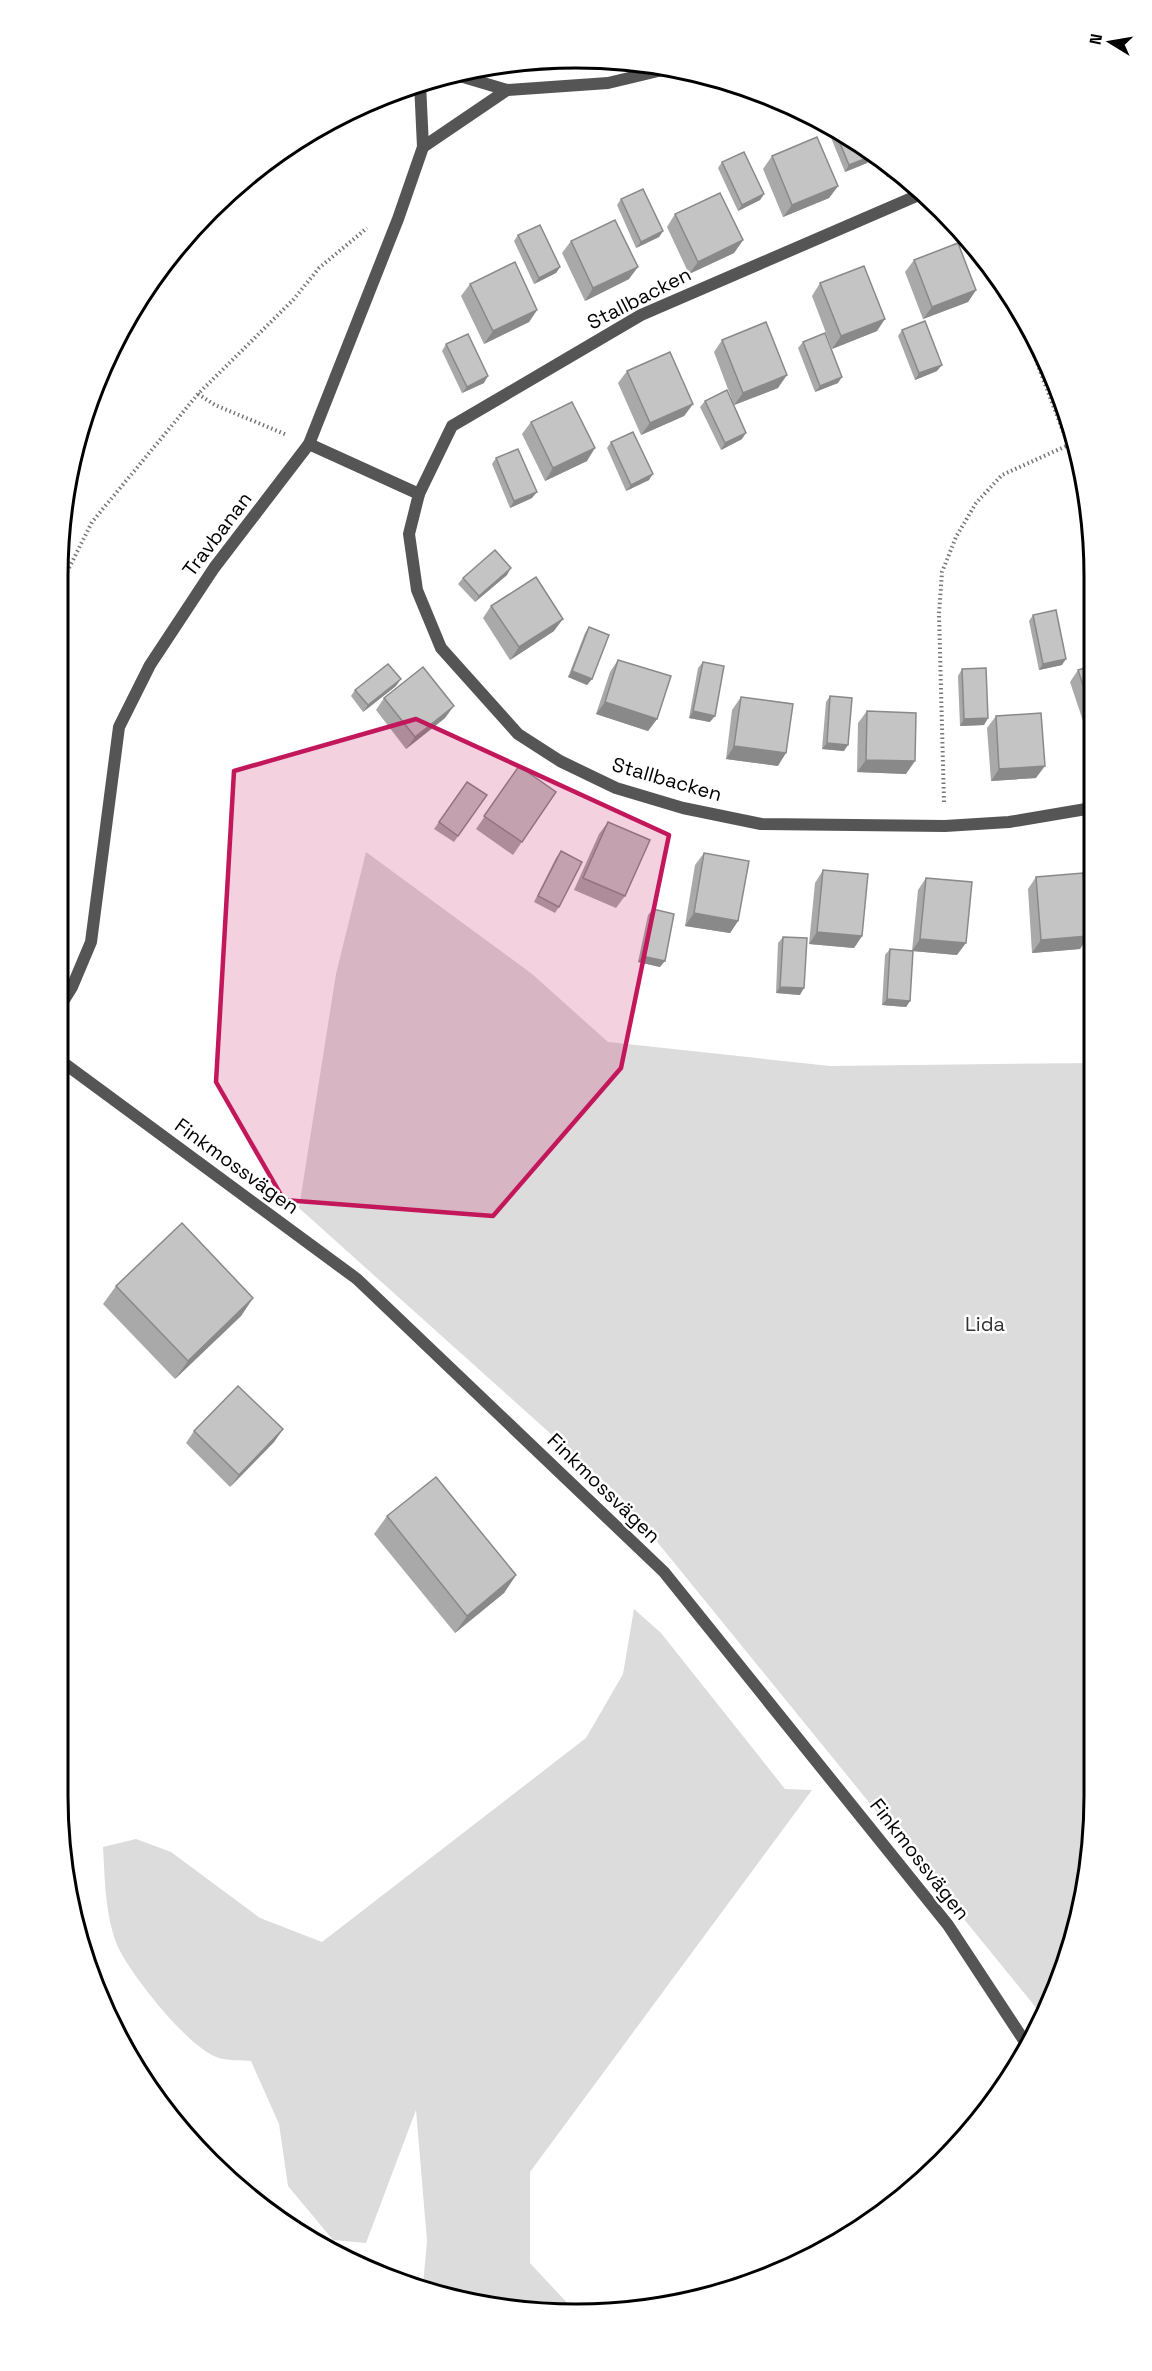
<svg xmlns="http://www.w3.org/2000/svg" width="1152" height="2371" viewBox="0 0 1152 2371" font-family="'Space Grotesk',sans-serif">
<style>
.green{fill:#dcdcdc}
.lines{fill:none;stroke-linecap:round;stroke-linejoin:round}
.path{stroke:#777;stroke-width:4;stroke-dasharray:1.5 3;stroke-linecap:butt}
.minor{stroke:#555;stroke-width:12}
.wall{fill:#a9a9a9}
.shaded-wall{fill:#898989}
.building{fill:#c4c4c4;stroke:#898989;stroke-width:1.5}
.marked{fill:#c2185b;fill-opacity:0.2;stroke:#c2185b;stroke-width:4.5;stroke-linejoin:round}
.labels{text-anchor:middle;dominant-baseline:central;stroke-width:5;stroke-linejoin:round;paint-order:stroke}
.street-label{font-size:20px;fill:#000;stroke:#fff}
.park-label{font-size:20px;fill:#333;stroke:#fff}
.rim{fill:none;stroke:#000;stroke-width:3}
</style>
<rect width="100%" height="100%" fill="#fff"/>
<g class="green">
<path d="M 366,852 L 532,974 L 608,1042 L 830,1066 L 1092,1063 L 1095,1795 C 1088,1869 1082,1951 1042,2015 L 619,1495 L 299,1208 L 336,974 Z"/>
<path d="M 634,1609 L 661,1633 L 785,1789 L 812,1790 L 530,2172 L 530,2263 L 571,2307 L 474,2304 L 423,2285 L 427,2241 L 416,2110 L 366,2243 L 333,2240 L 288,2186 L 279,2124 L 251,2061 C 241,2060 229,2061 219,2058 C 189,2049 131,1975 118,1947 C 105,1916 105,1880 103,1847 L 136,1839 L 171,1852 L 260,1918 L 322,1942 L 586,1738 L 623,1674 Z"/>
</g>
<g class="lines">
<g class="path">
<polyline points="1018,313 1085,489"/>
<polyline points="198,394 215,405 287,435"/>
<polyline points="57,592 92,522 198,394 293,300 319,268 367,228"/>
<polyline points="944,802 939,614 942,572 956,537 976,503 1002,475 1073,443"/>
</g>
<g class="minor">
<polyline points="453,74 507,90 608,83 675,67"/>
<polyline points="423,147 507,90"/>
<polyline points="921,194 641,315 452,426 419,494 409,534 417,590 441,648 518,734 560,761 616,788 683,808 761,824 945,826 1009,822 1092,808"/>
<polyline points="309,444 419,494"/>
<polyline points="57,1011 72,987 91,942 119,727 150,665 214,568 309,444 398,219 423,147 420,83"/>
<polyline points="57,1058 357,1279 664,1572 948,1925 1025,2042"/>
</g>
</g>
<g class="wall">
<polygon points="828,127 870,151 872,156 867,163 845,172 827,128"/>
<polygon points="772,156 838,186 829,198 783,217 763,169"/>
<polygon points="878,156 892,164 899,172 887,177"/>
<polygon points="722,162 764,194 760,200 738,211 718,168"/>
<polygon points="621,199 663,231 659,237 636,248 617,205"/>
<polygon points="675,214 743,240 734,253 689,274 667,227"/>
<polygon points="518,235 560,267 556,273 534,284 514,241"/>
<polygon points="571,241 629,279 585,301 562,253"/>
<polygon points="914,260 976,290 968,302 923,319 905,272"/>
<polygon points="820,283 877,331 832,349 812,296"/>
<polygon points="470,284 537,310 529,322 484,344 461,296"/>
<polygon points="902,330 937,371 915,380 898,336"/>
<polygon points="722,340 778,388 734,405 714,352"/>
<polygon points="803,342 838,383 815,392 798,348"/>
<polygon points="446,344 484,383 462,393 442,351"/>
<polygon points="627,371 693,404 684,416 641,435 618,383"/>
<polygon points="705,401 742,439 721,450 700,407"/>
<polygon points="531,422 587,461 545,481 522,434"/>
<polygon points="611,442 649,480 626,491 607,448"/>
<polygon points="496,458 532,498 510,508 492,464"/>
<polygon points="507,575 475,602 458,584 463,578"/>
<polygon points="491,606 554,631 510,660 483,618"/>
<polygon points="1033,615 1062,665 1039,670 1029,621"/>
<polygon points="589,627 592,679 587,685 568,677 585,633"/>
<polygon points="618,660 657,719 648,731 596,714 610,672"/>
<polygon points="703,662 710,722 689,718 698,668"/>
<polygon points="1091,666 1091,722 1084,724 1070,682 1078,670"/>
<polygon points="962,669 988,718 984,725 960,726 958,676"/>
<polygon points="396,686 363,712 351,696 355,690"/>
<polygon points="830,696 844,751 822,749 826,702"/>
<polygon points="741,697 778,766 726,759 732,710"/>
<polygon points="384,698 445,718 406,749 376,710"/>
<polygon points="867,711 906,774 857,772 858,723"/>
<polygon points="996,716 1036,778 991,781 987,728"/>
<polygon points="519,766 556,792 513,855 476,829"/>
<polygon points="467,782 487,795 454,842 434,829"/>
<polygon points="608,822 625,896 616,908 574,890 599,834"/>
<polygon points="561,851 559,907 555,913 534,902 556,858"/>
<polygon points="704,853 738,921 730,933 685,926 695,865"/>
<polygon points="823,870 862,936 854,948 809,944 815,883"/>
<polygon points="1036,877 1088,936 1080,949 1032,953 1028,889"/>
<polygon points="926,878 957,955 913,951 910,1001 906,1007 882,1005 885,955 890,949 912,951 918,890"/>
<polygon points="653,909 660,967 638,962 648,915"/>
<polygon points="783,937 800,995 776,993 778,943"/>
<polygon points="116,1286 253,1298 241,1316 175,1379 103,1304"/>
<polygon points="283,1429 274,1442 230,1487 186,1443 194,1431"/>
<polygon points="387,1516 516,1575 504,1593 455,1633 374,1534"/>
</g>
<g class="shaded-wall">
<polygon points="872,156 867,163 845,172 849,165"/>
<polygon points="894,167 899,172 887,177"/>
<polygon points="838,186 829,198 783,217 792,205"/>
<polygon points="764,194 760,200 738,211 742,205"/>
<polygon points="663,231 659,237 636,248 641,242"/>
<polygon points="743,240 734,253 689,274 698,262"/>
<polygon points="560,267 556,273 534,284 539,278"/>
<polygon points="638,267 629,279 585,301 593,288"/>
<polygon points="976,290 968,302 923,319 932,307"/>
<polygon points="537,310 529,322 484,344 493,331"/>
<polygon points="885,319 877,331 832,349 841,336"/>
<polygon points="942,365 937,371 915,380 919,373"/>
<polygon points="787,375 778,388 734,405 743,393"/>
<polygon points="488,376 484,383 462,393 467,387"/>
<polygon points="842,377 838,383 815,392 820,386"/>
<polygon points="693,404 684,416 641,435 650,423"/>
<polygon points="746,433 742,439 721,450 725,443"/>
<polygon points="595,448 587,461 545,481 553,468"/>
<polygon points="653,474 649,480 626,491 631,485"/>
<polygon points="537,492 532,498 510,508 514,501"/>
<polygon points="511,568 507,575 475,602 479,596"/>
<polygon points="563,619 554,631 510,660 519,647"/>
<polygon points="1066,659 1062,665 1039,670 1043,664"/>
<polygon points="572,671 592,679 587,685 568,677"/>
<polygon points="401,679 396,686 363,712 368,705"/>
<polygon points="605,702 657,719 648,731 596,714"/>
<polygon points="454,706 445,718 406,749 415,737"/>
<polygon points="693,711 715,716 710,722 689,718"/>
<polygon points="1091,713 1091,722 1084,724"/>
<polygon points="988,718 984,725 960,726 964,719"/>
<polygon points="827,743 848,745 844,751 822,749"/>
<polygon points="734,746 786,753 778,766 726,759"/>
<polygon points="866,760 915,761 906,774 857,772"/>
<polygon points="1045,766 1036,778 991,781 999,769"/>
<polygon points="694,913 738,921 730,933 685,926"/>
<polygon points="817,932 862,936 854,948 809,944"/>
<polygon points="1088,936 1080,949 1032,953 1041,940"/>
<polygon points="920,939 966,943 957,955 912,951"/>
<polygon points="642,956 665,961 660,967 638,962"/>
<polygon points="780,987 804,988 800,995 776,993"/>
<polygon points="887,999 910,1001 906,1007 882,1005"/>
<polygon points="253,1298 241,1316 175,1379 188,1361"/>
<polygon points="283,1429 274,1442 230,1487 239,1475"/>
<polygon points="516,1575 504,1593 455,1633 467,1616"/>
</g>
<g class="building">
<polygon points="835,131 870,151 872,156 849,165"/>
<polygon points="817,137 838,186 792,205 772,156"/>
<polygon points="744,152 764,194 742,205 722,162"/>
<polygon points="643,189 663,231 641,242 621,199"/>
<polygon points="720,193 743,240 698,262 675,214"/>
<polygon points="615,220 638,267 593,288 571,241"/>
<polygon points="540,225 560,267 539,278 518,235"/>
<polygon points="958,243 976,290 932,307 914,260"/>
<polygon points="515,262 537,310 493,331 470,284"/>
<polygon points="864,266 885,319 841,336 820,283"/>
<polygon points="925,321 942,365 919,373 902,330"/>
<polygon points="766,322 787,375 743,393 722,340"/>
<polygon points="825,333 842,377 820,386 803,342"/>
<polygon points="468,334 488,376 467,387 446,344"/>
<polygon points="670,352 693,404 650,423 627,371"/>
<polygon points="727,390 746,433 725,443 705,401"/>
<polygon points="572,402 595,448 553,468 531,422"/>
<polygon points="633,432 653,474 631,485 611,442"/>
<polygon points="518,449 537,492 514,501 496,458"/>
<polygon points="495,550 511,568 479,596 463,578"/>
<polygon points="536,577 563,619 519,647 491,606"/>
<polygon points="1056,610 1066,659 1043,664 1033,615"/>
<polygon points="589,627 609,635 592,679 572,671"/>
<polygon points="618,660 671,676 657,719 605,702"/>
<polygon points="703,662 724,666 715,716 693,711"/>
<polygon points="388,664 401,679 368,705 355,690"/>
<polygon points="1091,666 1091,709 1078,670"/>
<polygon points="423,667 454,706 415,737 384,698"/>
<polygon points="986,668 988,718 964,719 962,669"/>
<polygon points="830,696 852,698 848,745 827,743"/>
<polygon points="741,697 793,704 786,753 734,746"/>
<polygon points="867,711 916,713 915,761 866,760"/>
<polygon points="1041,713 1045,766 999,769 996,716"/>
<polygon points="519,766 556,792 522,842 484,816"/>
<polygon points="467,782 487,795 458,836 439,822"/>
<polygon points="608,822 650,840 625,896 583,878"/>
<polygon points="561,851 582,862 559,907 538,896"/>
<polygon points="704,853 749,861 738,921 694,913"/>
<polygon points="823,870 868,874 862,936 817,932"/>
<polygon points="1083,873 1088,936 1041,940 1036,877"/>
<polygon points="926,878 972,882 966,943 920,939"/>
<polygon points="653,909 674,914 665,961 642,956"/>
<polygon points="783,937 807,938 804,988 780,987"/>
<polygon points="890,949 913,951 910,1001 887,999"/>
<polygon points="182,1223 253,1298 188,1361 116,1286"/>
<polygon points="238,1386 283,1429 239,1475 194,1431"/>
<polygon points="436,1477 516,1575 467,1616 387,1516"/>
</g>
<path class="marked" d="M 416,719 L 669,835 L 621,1068 L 493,1216 L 284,1200 L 216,1082 L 234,771 Z"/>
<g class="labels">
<g class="street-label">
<text transform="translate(639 298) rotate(-27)">Stallbacken</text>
<text transform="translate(217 534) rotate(-53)">Travbanan</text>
<text transform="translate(667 779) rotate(16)">Stallbacken</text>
<text transform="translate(237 1166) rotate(36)">Finkmossvägen</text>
<text transform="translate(604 1488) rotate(44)">Finkmossvägen</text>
<text transform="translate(920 1859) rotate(52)">Finkmossvägen</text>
</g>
<g class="park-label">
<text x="985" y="1324">Lida</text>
</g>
</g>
<path d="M0 0H1152V2371H0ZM576 68H576A508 508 0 0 1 1084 576V1796A508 508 0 0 1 576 2304H576A508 508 0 0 1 68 1796V576A508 508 0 0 1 576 68Z" fill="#fff" fill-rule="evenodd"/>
<path class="rim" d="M576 68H576A508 508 0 0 1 1084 576V1796A508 508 0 0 1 576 2304H576A508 508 0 0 1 68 1796V576A508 508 0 0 1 576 68Z"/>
<g transform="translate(1110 42) rotate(281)" stroke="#ffffff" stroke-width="4.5" paint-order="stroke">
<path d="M0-4.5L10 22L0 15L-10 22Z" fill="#000000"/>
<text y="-9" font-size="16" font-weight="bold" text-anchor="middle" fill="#000000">N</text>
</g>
</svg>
